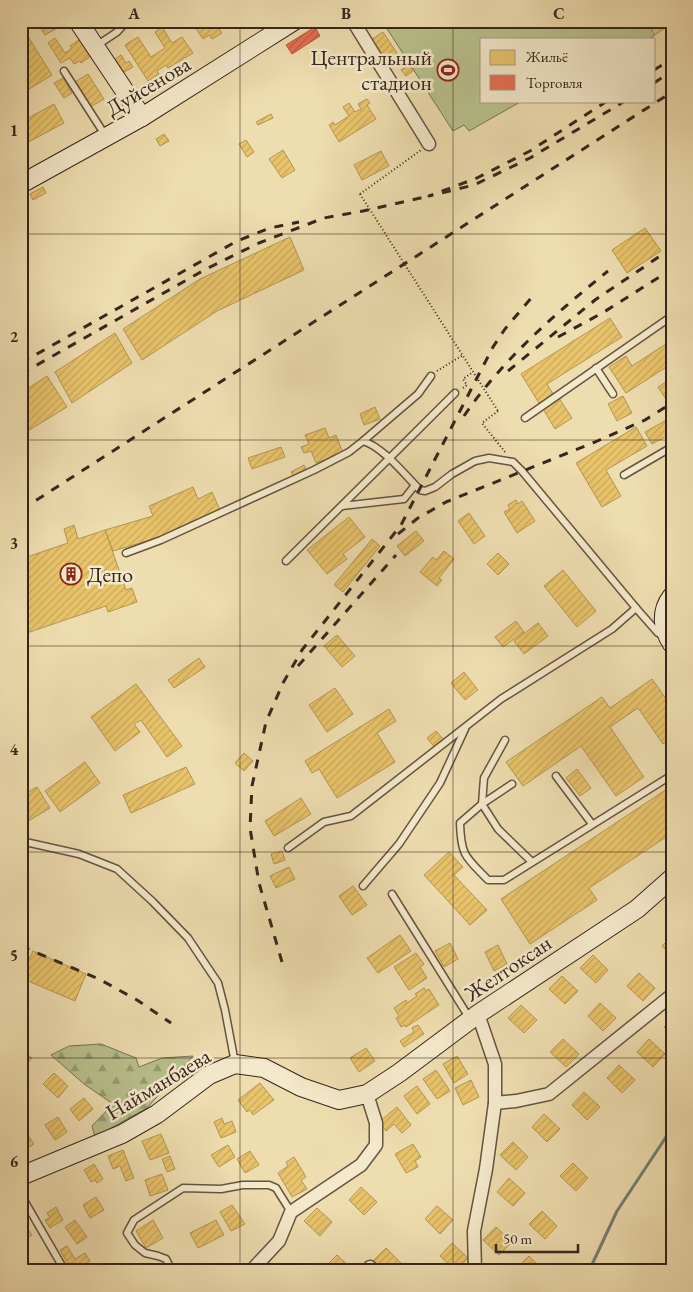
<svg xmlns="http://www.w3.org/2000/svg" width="693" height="1292" viewBox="0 0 693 1292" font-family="'EB Garamond',serif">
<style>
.forest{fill:url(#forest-firs);stroke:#777454}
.garden{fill:#b8c18c;stroke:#777454}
.homes{fill:url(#homes-hatch);stroke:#b39552}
.shops{fill:url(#shops-hatch);stroke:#b25941}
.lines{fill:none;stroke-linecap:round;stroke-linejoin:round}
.stream{stroke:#737f77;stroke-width:3}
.lane-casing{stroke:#645440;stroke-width:9}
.street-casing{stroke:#645440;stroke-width:15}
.secondary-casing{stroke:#36261b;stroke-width:20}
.path{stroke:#36261b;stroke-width:2;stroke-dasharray:1 2.5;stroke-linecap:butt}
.lane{stroke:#f4e9cb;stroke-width:6}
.street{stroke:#f4e9cb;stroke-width:12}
.secondary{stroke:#f4e9cb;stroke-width:18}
.rail{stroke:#36261b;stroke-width:3;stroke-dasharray:9 9;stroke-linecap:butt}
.path-bridge{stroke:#36261b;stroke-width:2;stroke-dasharray:1 2.5;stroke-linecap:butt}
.grid{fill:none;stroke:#36261b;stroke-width:1;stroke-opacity:0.55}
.labels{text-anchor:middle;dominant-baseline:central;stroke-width:5;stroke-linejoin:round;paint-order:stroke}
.poi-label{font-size:22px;fill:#36261b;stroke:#f4e9cb;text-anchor:end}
.street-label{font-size:22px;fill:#36261b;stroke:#f4e9cb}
.neatline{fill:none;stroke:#36261b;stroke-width:2}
.grid-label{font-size:16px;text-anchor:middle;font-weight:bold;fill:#36261b}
</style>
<defs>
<pattern id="forest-firs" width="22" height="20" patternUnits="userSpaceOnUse" patternTransform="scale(1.25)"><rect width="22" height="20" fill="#b8c18c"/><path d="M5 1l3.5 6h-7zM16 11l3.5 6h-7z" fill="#969d72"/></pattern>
<pattern id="homes-hatch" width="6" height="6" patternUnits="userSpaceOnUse" patternTransform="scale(1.25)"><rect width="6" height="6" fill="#e9c46a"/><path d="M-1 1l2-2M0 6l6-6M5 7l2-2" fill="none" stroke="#c8a85b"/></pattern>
<pattern id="shops-hatch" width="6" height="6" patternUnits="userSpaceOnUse" patternTransform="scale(1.25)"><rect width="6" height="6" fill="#e76f51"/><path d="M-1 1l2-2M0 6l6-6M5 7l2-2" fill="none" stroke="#bc5b42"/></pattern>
</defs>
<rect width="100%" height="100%" fill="#eeddaf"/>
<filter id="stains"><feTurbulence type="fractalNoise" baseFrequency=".004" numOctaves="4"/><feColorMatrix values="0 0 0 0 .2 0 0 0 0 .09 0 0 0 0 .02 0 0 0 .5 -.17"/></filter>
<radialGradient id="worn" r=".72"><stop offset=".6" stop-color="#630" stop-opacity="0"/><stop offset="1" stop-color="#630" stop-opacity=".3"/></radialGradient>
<polygon class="forest" points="101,1044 136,1058 139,1067 162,1058 193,1056 147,1108 95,1137 92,1126 113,1104 84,1084 51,1055 69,1046"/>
<polygon class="garden" points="382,21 646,21 655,35 649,39 482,39 482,101 522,101 469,131 464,125 453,131"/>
<g class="homes">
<polygon points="36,21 55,21 59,27 45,35"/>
<polygon points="191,21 214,21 222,33 212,39 209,35 203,39"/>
<polygon points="646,21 660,21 665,28 655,35"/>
<polygon points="162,27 172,43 182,37 193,53 168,68 166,65 157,71 159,74 148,81 125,45 138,37 151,57 165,48 155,32"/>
<polygon points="24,30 52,75 21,94 21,32"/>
<polygon points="383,32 397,53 389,58 379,52 371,40"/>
<polygon points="83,37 94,54 81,63 80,61 74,64 70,58 61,63 48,43 55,38 65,53 72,48 70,46"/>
<polygon points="121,55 126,63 129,61 133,67 124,72 115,59"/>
<polygon points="409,65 413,71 406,76 401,70"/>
<polygon points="88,74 104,99 90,107 75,82"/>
<polygon points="63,78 72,93 64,98 54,83"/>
<polygon points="367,99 370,103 367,105 376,119 339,142 329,125 333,122 335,125 349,116 343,107 349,103 355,112 361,109 358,104"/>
<polygon points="54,104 64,123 21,146 21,122"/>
<polygon points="271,114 273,118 258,125 256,122"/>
<polygon points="164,134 169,141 160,146 156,139"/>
<polygon points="246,140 254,152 247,157 239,144"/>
<polygon points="283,150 295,170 282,178 269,159"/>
<polygon points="381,151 389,166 362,180 354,165"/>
<polygon points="43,187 46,193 33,200 30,194"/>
<polygon points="645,228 661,251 627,273 612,250"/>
<polygon points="290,237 304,270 217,311 142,360 123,329 200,279"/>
<polygon points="610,318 622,337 547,384 553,394 539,403 521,374"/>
<polygon points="115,333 132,363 72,403 55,372"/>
<polygon points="672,340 672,371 668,366 626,393 609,367 626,356 632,366"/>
<polygon points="47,376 67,407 21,435 21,393"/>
<polygon points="672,378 672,399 668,402 658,387"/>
<polygon points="623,396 632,413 617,421 608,404"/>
<polygon points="559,398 572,418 555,429 543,409"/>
<polygon points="375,407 380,419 364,425 360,414"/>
<polygon points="672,417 672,433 652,444 645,432"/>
<polygon points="636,427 647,446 606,470 621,496 602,507 576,463"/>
<polygon points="325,428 329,438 336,435 343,453 316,463 311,451 304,453 301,447 309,444 305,435"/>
<polygon points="281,447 285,457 252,469 248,458"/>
<polygon points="304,465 307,471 295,478 291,472"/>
<polygon points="193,487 198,499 212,492 220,510 163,536 113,551 105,530 153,516 149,506"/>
<polygon points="516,500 518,504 522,501 535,521 517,533 504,512 510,509 508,505"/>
<polygon points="469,513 485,536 474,544 458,521"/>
<polygon points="349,517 365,537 343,554 347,559 327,574 307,550"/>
<polygon points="74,525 78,539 105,530 126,590 132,588 137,602 108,612 106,606 21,635 21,559 68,543 64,529"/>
<polygon points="416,531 424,541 405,556 397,546"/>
<polygon points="372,539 380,546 343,592 334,585"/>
<polygon points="444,551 454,559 439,578 442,580 437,586 420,572 433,557 436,560"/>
<polygon points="498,553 509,564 498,575 487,564"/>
<polygon points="563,570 596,611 577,627 544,586"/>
<polygon points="516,621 524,632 503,647 495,637"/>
<polygon points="538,623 548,636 524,654 514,641"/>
<polygon points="337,635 355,656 342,667 324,646"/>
<polygon points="199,658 205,667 174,688 168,680"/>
<polygon points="464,672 478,690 465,700 451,683"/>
<polygon points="652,679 672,707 672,747 668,741 663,744 638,708 610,727 644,777 616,796 581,746 523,786 506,762 602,697 610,708"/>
<polygon points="136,684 182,746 167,757 141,720 134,724 140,732 115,751 91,717"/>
<polygon points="335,688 353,714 327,732 309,705"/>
<polygon points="389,709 396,721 377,733 395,762 337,798 319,769 312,773 305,761"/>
<polygon points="436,731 445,741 436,749 427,738"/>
<polygon points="244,753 253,761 244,771 235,763"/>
<polygon points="85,762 100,783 60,812 45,791"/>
<polygon points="186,767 195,784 131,813 123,795"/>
<polygon points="577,769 591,788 580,796 566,778"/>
<polygon points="37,787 50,808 25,823 21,815 21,796"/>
<polygon points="670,787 672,789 672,833 589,888 597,900 530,944 501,899"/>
<polygon points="301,798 311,814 274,836 265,821"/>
<polygon points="282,851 285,860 274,864 271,854"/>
<polygon points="449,852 463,867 454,875 487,910 470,925 424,875"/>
<polygon points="289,867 295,879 276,888 270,876"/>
<polygon points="353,886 367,905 352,915 339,896"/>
<polygon points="400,935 411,951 378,973 367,958"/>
<polygon points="672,936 672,955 662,946"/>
<polygon points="450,943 458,959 444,967 435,951"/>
<polygon points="498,945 507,964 494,971 485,952"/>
<polygon points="33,951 86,974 75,1001 21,978 21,963 23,959 28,961"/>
<polygon points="416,953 424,964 420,967 427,978 409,990 394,967"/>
<polygon points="593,955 608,970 596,983 580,968"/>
<polygon points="639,973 655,988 643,1001 627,986"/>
<polygon points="562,976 578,991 565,1004 549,989"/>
<polygon points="424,988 426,991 429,989 439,1005 406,1027 405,1025 401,1027 396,1018 399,1016 394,1008 406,1000 407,1003 417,996 415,994"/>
<polygon points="600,1003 616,1018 603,1031 588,1016"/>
<polygon points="521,1005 537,1020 524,1033 508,1018"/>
<polygon points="672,1019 672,1035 664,1027"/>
<polygon points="418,1025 424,1034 404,1047 400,1041 414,1032 412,1028"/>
<polygon points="563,1039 579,1054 566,1067 550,1052"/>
<polygon points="649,1039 665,1054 653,1067 637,1052"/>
<polygon points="366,1048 375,1061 359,1072 350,1058"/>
<polygon points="22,1050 32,1058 24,1068 21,1066"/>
<polygon points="457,1056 468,1074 454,1083 443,1064"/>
<polygon points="619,1065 635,1080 622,1093 607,1078"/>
<polygon points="436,1070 450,1091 437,1099 423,1079"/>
<polygon points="54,1073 68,1086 58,1098 43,1084"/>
<polygon points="471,1080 479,1097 463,1105 455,1088"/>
<polygon points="260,1083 274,1100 253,1115 250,1110 247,1112 238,1100"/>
<polygon points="417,1086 430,1104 417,1114 404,1096"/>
<polygon points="584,1092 600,1107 587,1120 572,1105"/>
<polygon points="84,1098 93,1109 79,1121 70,1109"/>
<polygon points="397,1107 411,1125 402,1133 394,1124 386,1131 379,1122"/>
<polygon points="544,1114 560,1129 547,1142 532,1127"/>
<polygon points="58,1117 67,1132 55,1140 45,1125"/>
<polygon points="222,1118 224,1124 232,1121 236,1132 221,1138 214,1122"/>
<polygon points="25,1131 34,1144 21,1152 21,1133"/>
<polygon points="161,1134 169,1153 150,1160 142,1141"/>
<polygon points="513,1142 528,1157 516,1170 500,1155"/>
<polygon points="413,1144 421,1157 415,1161 418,1167 406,1173 395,1154"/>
<polygon points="228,1145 235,1157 219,1167 211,1155"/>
<polygon points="123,1150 134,1178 126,1181 120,1166 113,1169 108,1156"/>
<polygon points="250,1151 259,1165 245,1173 237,1159"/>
<polygon points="170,1156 175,1169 167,1172 162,1159"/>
<polygon points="294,1157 306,1177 301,1180 307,1189 292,1197 278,1173 288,1166 286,1162"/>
<polygon points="573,1163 588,1178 576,1191 560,1176"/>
<polygon points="94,1164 103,1179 97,1183 95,1180 91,1182 84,1170"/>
<polygon points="162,1174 168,1190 150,1196 145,1180"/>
<polygon points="509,1178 525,1193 513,1206 497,1192"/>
<polygon points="361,1187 377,1202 364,1215 349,1200"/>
<polygon points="96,1197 104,1210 90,1218 83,1205"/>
<polygon points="232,1205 245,1224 231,1231 220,1212"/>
<polygon points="437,1206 453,1220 440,1234 425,1219"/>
<polygon points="56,1207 63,1220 50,1228 45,1220 50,1218 47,1213"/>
<polygon points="317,1208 332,1222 320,1236 304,1221"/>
<polygon points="542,1211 557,1226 545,1239 529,1224"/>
<polygon points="21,1220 32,1235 26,1239 21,1232"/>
<polygon points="75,1220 87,1237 77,1244 65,1227"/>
<polygon points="153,1220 163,1238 146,1248 136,1231"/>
<polygon points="216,1220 224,1235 198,1248 190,1233"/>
<polygon points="496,1227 512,1242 499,1255 483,1240"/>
<polygon points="452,1243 468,1258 456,1271 440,1256"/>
<polygon points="67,1246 75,1259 85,1253 90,1261 72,1271 60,1250"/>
<polygon points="386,1248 401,1263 394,1271 384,1271 373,1261"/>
<polygon points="337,1255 353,1270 352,1271 327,1271 324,1268"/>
<polygon points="529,1256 544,1271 516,1269"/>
</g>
<polygon class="shops" points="315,27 320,36 292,54 286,45"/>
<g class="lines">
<polyline class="stream" points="589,1271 617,1211 672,1128"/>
<g class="lane-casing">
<g id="lane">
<polyline points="96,46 117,32 127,21"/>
<polyline points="64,71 105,135"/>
<polyline points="596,368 613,394"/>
<polyline points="525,418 672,316"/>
<polyline points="363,441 418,394 431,376"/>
<polyline points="624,475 672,447"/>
<polyline points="342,506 404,499 415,485"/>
<path d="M 126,553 L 161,540 L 314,470 L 349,452 L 363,441 C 383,447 405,475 420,490 L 425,491 L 435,487 L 452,474 L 475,461 L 489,458 L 513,462 L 522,471 L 636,608"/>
<polyline points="286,561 455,393"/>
<polyline points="505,740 484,778 482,804 498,829 532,862"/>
<polyline points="556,776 592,824"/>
<path d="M 512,784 L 482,804 L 460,823 C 461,857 466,857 488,880 L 504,880 L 672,775"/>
<polyline points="21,841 79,854 117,869 152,901 188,938 218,983 225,1010 235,1063"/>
<polyline points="288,848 324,822 351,816 501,699 612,629 636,608 658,633 664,635"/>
<polyline points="363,886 399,844 440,783 465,729"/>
<polyline points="392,894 470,1019"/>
<polyline points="21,1195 65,1271"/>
<polyline points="172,1271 166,1259 158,1256 145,1253 135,1245 127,1233 134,1220 183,1188 221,1189 243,1185 269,1185 276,1188 291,1212"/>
</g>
</g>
<g class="street-casing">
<g id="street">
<polyline points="353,21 429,144"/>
<polyline points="495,1103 516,1101 549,1094 672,995"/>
<polyline points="370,1267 373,1271"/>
<polyline points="251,1271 279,1241 291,1212 361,1165 376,1145 376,1123 367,1094"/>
<polyline points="475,1271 474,1231 486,1169 495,1103 495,1064 478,1014"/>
</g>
</g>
<g class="secondary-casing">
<g id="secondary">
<polyline points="78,21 142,117"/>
<polyline points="21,184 142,117 294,21"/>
<path d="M 672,596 C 660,611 662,629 672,644"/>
<polyline points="21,1176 122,1134 157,1114 209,1075 235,1064 264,1068 301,1087 339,1100 367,1094 399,1073 478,1014 637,909 672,878"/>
</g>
</g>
<g class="path">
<polyline points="360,194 421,150"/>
<polyline points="437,371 463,355"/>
<polyline points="463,388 467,385 463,379 473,372"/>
<polyline points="498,411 482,423 505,452"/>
</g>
<use href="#lane" class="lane"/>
<use href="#street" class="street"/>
<use href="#secondary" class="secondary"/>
<g class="rail">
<polyline points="654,70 672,59"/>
<polyline points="654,83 672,71"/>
<polyline points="607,101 530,151 477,178 429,196 474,185 530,158 625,101"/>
<polyline points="558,337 604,312 672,269"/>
<polyline points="21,363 237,241 270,228 299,222"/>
<polyline points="508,371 595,300 672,248"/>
<polyline points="21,374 206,269 259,243 324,218 363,211 429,196"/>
<path d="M 464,416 C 502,360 556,313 608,271"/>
<polyline points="21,510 672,92"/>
<polyline points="398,534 418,518 446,502 595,442 645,420 672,403"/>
<polyline points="298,666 396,555"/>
<polyline points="21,946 99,979 137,1000 171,1023"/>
<polyline points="282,962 259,883 250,828 252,786 266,722 283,683 302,650 401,525 493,347 505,329 532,297"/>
</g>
<polyline class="path-bridge" points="360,194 498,411"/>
</g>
<path class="grid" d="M 240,21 L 240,1271M 453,21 L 453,1271M 21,234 L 672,234M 21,440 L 672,440M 21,646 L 672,646M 21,852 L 672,852M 21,1058 L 672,1058"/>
<defs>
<g id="stadium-ring" transform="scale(1.125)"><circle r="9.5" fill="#f4e9cb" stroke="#8f2418" stroke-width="1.5"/><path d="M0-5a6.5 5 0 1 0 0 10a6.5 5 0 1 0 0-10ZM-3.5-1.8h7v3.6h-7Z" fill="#8f2418"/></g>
<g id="building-ring" transform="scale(1.125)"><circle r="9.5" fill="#f4e9cb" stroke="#8f2418" stroke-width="1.5"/><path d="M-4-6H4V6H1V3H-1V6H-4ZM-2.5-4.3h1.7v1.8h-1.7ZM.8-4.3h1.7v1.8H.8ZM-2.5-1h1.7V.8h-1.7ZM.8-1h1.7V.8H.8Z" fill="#8f2418"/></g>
</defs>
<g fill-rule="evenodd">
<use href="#stadium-ring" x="448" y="70"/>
<use href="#building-ring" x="71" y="574"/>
</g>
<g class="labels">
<g class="poi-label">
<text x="432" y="57">Центральный<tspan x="432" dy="25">стадион</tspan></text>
<text x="87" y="574" text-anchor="start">Депо</text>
</g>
<g class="street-label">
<text transform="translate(148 86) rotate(-31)">Дуйсенова</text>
<text transform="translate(508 968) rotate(-34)">Желтоксан</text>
<text transform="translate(158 1084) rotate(-31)">Найманбаева</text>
</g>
</g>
<rect width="693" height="1292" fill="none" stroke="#eeddaf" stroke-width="55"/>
<rect x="480" y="38" width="175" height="65" fill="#f4e9cb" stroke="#a89b85"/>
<rect x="490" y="50" width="25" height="15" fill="#e9c46a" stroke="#a89b85"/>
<text x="526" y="62" font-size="15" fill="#36261b">Жильё</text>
<rect x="490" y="75" width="25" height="15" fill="#e76f51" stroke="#a89b85"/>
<text x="526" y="88" font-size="15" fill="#36261b">Торговля</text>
<path d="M496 1244v8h82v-8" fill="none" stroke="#36261b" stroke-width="2.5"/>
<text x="503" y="1244" font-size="15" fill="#36261b" stroke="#f4e9cb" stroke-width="4" paint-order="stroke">50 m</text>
<rect x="28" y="28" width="638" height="1236" class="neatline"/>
<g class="grid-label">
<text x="134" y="19">A</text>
<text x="346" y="19">B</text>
<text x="559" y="19">C</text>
<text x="14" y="136">1</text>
<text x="14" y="342">2</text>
<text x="14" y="549">3</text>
<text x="14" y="755">4</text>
<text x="14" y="961">5</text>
<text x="14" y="1167">6</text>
</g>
<rect width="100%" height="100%" filter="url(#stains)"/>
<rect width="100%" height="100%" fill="url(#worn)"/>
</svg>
